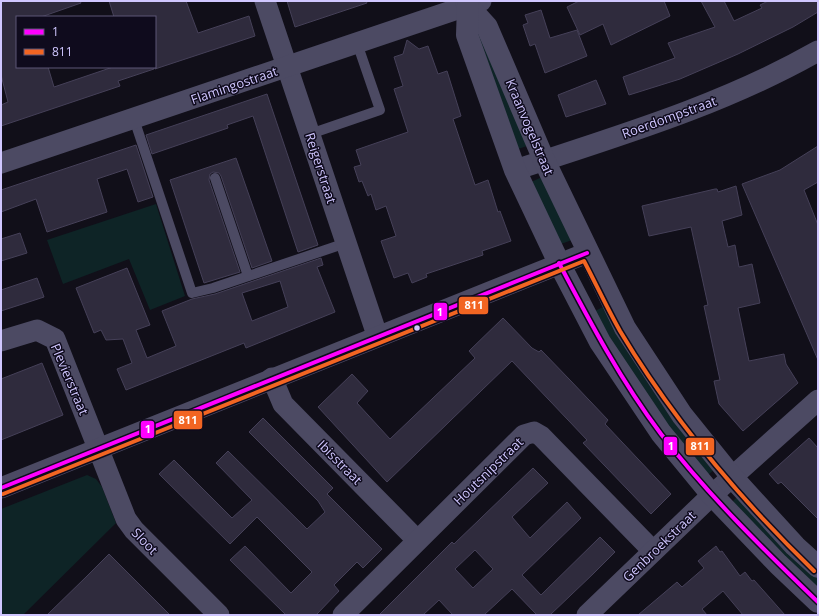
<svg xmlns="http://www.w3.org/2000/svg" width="819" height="616" viewBox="0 0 819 616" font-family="'Open Sans',sans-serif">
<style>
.green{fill:#0e2426}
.building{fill:#2f2b3d;stroke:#454058;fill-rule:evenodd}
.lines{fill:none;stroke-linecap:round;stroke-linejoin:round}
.service{stroke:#4c4a63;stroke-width:10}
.minor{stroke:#4c4a63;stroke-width:21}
.tertiary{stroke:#4c4a63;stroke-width:22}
.bus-1-casing{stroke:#0f0b1d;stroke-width:7}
.bus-2-casing{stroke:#0f0b1d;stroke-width:7}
.bus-1{stroke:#f0f;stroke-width:4}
.bus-2{stroke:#f26522;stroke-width:4}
.bus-dot{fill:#d0c7ff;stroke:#0f0b1d;stroke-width:1.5}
.labels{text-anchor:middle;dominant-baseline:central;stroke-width:3;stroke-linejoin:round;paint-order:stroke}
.street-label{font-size:13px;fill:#d0c7ff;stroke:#0f0b1d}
.line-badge{stroke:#0f0b1d;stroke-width:1.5}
.badge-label{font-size:11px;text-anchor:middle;font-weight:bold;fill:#fff}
</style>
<rect width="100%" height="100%" fill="#110f19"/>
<g class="green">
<polygon points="482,29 530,145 518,149 473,33"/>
<polygon points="542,177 572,240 561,244 531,182"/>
<polygon points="156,204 185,296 150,310 129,259 63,284 47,240"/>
<polygon points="607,305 716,468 708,475 667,427 593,312"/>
<polygon points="87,475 96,479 102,487 116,523 23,615 1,615 1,509"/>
<polygon points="740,494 818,575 818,593 729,505"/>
</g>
<g class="building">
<polygon points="1,1 80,1 81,3 41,17 17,17 17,67 48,67 54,87 113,67 153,67 154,69 118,81 120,86 1,126 1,105 8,102 1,75"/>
<polygon points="109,1 186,1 198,33 249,16 255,36 155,69 155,17 114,17"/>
<polygon points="287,1 366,1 367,3 295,27"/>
<polygon points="579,1 664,1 670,16 611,45 603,24 580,35 567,7"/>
<polygon points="701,1 724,1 734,21 762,8 760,5 768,1 818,1 818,12 793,27 738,54 680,79 629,95 623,77 675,58 668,43 715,27"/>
<polygon points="541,10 550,38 577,30 587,56 545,73 535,44 530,46 523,25 528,23 525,15"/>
<polygon points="407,40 419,49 428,46 438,74 447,71 461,116 453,119 475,185 488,180 498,212 500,211 511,241 482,251 483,255 426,274 427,277 412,283 408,273 394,278 381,241 396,236 386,206 376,210 371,194 368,196 362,181 359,182 354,167 361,165 356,150 408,132 394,89 403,86 394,57 403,54"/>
<polygon points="596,80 606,104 566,117 558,95"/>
<polygon points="267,94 318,245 298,252 253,116 227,125 228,128 152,154 146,135"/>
<polygon points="136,145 153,197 138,202 127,169 97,179 107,212 47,232 36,199 1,212 1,190"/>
<polygon points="818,146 818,182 804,190 818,225 818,360 742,184 780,170"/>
<polygon points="236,158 272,261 252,268 221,176 219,173 213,172 210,174 209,180 240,272 204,283 170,180"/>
<polygon points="736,186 742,215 722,221 728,247 735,245 739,267 752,264 760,303 738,308 749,361 784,354 786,364 798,383 743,431 719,404 714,381 720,380 704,306 708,305 691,227 649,236 642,206 715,189 717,189 718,192"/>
<polygon points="20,233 27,253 1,261 1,239"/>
<path d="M 321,258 L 323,265 L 317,267 L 335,312 L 246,348 L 244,343 L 126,390 L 117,369 L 132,363 L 123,339 L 106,340 L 101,330 L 94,333 L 76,288 L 127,268 L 150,325 L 136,330 L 147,358 L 176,346 L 162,311 L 192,299 L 215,294 ZM 280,281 L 288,307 L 252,321 L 242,293 Z"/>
<polygon points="37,278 44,297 1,311 1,290"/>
<polygon points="503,318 532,348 539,352 541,350 570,380 608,420 605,424 671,494 651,514 583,443 587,440 512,361 387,482 318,407 352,374 368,391 357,403 390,439 475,358 469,351"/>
<polygon points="42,363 63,415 1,440 1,379"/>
<polygon points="263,418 333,488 327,494 382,549 363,568 357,562 334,585 339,591 316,615 286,615 230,560 245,546 291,593 312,572 257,517 230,544 159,474 174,460 232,518 252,500 216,463 228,451 307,529 325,512 318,501 249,432"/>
<polygon points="809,438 818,448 818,519 781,482 778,484 769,474"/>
<path d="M 533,468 L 548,483 L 512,517 L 530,538 L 567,502 L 581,518 L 522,575 L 541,595 L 600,537 L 615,552 L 593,574 L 550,615 L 537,615 L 512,589 L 484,615 L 453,615 L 439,600 L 423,615 L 379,615 L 452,542 L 454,544 ZM 475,550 L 493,569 L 473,588 L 455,569 Z"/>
<polygon points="716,546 720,552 722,551 740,576 745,572 752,581 754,580 785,615 743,615 723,591 702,609 707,615 638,615 677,582 682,587 704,568 698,561"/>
<polygon points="109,554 170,615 47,615 86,577"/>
</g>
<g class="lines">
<g class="service">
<polyline points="134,119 192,293 213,288 346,243"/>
<polyline points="310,134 380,110 357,43"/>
<polyline points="215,178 248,276"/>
</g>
<g class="minor">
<polyline points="265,1 377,335"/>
<polyline points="1,163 481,1"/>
<path d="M 515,170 C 618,136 723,105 818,51"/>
<polyline points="1,341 37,330 55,339 126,519 134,530 219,615"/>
<polyline points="272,378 283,404 417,540"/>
<polyline points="1,488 587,253"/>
<polyline points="343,615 524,435 534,432 541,436 653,551"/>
<polyline points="587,615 712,495 818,400"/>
</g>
<g class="tertiary">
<polyline points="466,1 468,6 487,27 544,160 625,328 682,415 732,477 795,546 818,567"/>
<polyline points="468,6 467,35 515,170 559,263 600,342 661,433 712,495 778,564 818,602"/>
</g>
<g class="bus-1-casing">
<g id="bus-1">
<path d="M 559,263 C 590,322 621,381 661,434 C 708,495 763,549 818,602"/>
<polyline points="1,488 587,253"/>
</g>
</g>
<g class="bus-2-casing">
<path id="bus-2" d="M 3,494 L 584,261 C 596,284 607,308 620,331 C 673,420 740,499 814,571"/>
</g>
<use href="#bus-1" class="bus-1"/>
<use href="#bus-2" class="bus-2"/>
</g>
<circle class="bus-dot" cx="417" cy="328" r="3.5"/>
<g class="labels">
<g class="street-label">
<text transform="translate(234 85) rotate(-19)">Flamingostraat</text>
<text transform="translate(669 117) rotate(-20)">Roerdompstraat</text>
<text transform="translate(530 127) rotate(67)">Kraanvogelstraat</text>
<text transform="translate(321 168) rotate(72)">Reigerstraat</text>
<text transform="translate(70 379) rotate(67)">Plevierstraat</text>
<text transform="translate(340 462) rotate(45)">Ibisstraat</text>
<text transform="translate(488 471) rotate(-44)">Houtsnipstraat</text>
<text transform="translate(145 541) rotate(46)">Sloot</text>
<text transform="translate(659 546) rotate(-44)">Genbroekstraat</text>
</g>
</g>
<g class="line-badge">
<rect x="458" y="296" width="31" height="19" rx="4" fill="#f26522"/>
<rect x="433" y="302" width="15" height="19" rx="4" fill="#f0f"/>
<rect x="173" y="410" width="30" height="20" rx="4" fill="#f26522"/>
<rect x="140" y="420" width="15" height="19" rx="4" fill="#f0f"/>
<rect x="663" y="436" width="15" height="20" rx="4" fill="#f0f"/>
<rect x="685" y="437" width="30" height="19" rx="4" fill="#f26522"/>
</g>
<g class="badge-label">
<text x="474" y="309">811</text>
<text x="440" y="316">1</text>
<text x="188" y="424">811</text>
<text x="148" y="433">1</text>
<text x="671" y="450">1</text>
<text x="700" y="450">811</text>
</g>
<rect width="819" height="616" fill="none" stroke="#d0c7ff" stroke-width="4"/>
<rect x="16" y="16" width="140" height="52" fill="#0f0b1d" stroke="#5c5677"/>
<rect x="24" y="29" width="20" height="6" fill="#ff00ff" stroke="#5c5677"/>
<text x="52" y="36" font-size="12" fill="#d0c7ff">1</text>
<rect x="24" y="49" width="20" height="6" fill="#f26522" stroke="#5c5677"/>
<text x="52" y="56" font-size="12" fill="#d0c7ff">811</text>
</svg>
